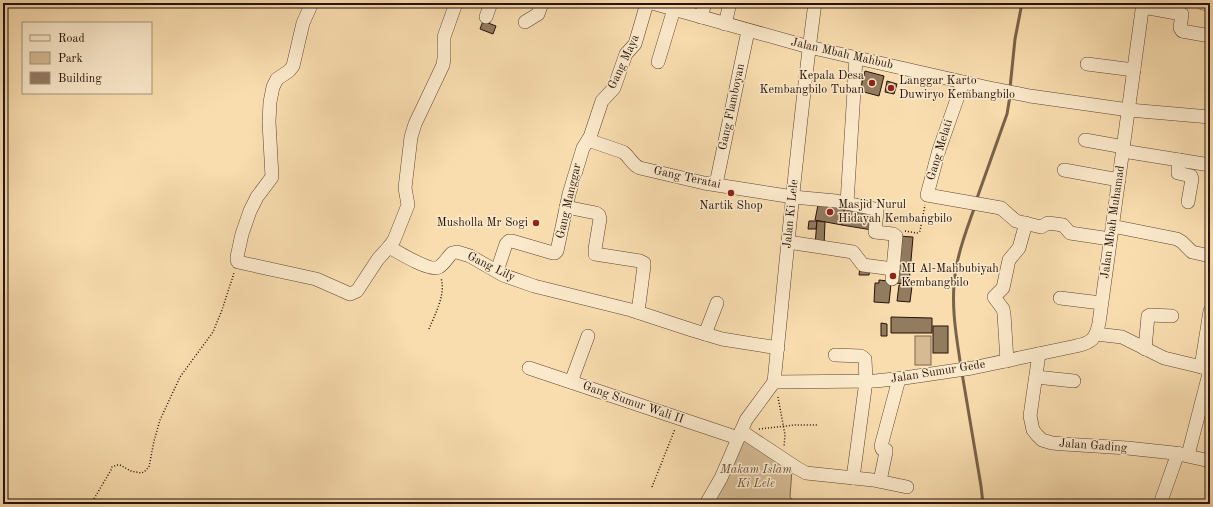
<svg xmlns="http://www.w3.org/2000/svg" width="1213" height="507" viewBox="0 0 1213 507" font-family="'Old Standard TT',serif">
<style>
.green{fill:#d5ba93;stroke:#7d664e}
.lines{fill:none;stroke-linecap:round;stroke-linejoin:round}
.stream{stroke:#79624b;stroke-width:3}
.building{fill:#937b60;stroke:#25110a}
.minor-casing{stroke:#5a4433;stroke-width:14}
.path{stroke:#25110a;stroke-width:1.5;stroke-dasharray:1 2;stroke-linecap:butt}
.minor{stroke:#fbe9cb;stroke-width:13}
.poi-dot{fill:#8f2418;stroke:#fbe9cb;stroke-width:1.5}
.labels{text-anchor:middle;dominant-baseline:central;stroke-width:3;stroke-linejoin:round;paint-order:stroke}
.street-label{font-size:12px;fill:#25110a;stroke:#fbe9cb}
.poi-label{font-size:12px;fill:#25110a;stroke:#fbe9cb;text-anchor:start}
.park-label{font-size:12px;font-style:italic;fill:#634c3a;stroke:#fbe9cb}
</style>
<rect width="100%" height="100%" fill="#f9ddaf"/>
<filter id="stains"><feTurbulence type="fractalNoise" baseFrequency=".005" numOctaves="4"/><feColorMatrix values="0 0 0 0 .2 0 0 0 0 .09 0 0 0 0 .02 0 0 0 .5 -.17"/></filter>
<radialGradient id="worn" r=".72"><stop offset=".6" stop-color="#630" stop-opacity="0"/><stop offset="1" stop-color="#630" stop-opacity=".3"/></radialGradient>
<g class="green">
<rect x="915" y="336" width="16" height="29"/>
<polygon points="743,437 792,469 790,497 797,504 711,504"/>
</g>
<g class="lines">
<g class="stream">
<polyline points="1010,88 1015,39 1022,3"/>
<polyline points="976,201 1007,114 1010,96"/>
<path d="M 961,367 C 956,335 950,301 956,269 C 959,248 968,226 975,206"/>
<polyline points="962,373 981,486 983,504"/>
</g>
</g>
<g class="building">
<polygon points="483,21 496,26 493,34 480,29"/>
<polygon points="865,71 884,76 879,96 860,91"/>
<polygon points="887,81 897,84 894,94 885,92"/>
<polygon points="819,200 845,205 842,225 815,220"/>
<polygon points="845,205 875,210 872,230 842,225"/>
<polygon points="809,221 817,221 816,229 808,229"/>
<polygon points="817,221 825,222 824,246 815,245"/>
<polygon points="898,236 913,237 909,284 894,283"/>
<polygon points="860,267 870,268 869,275 859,275"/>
<polygon points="879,280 888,281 888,284 891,284 889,303 874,302 875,283 879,283"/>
<polygon points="899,285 912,286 910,302 897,301"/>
<polygon points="891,317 932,318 932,333 891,333"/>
<polygon points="881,323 887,324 887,336 881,336"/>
<rect x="933" y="326" width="15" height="27"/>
</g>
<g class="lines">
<g class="minor-casing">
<g id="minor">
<path d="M 312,3 L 303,23 L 293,66 L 289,71 L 277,79 L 273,87 L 270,102 L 269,122 L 272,177 L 257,197 L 250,211 L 242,234 L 237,257 L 237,260 L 238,262 L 316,279 L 350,294 L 357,291 L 378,259 L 389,247 C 398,252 430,272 439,267 C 444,264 447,258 452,253 L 457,252 L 470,256 L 503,275 L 534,286 L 631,310 L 692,330 L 722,339 L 778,348"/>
<polyline points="652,3 809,47 985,87 1030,96 1129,110 1210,117"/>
<polyline points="1202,3 1210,4"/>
<polyline points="1143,7 1182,14 1180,28 1182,31 1210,36"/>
<polyline points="486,17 491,3"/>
<polyline points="701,17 705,3"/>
<polyline points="525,22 538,14 542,3"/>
<polyline points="725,24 730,3"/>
<polyline points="658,62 674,9"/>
<polyline points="1087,64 1134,70"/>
<polyline points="963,82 939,150 927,195 1001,208 1016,221 1041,227 1048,223 1063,225 1070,233 1110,239"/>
<path d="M 588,140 L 623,152 C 630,157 632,165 640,168 L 704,183 L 793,197 L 836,201 L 875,209 L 877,211 L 875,232 L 893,234 L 896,236 L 893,269"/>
<polyline points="1085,140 1124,147"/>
<polyline points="1123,151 1210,165"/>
<polyline points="1179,160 1178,170 1178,173 1191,176 1192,179 1188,202"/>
<polyline points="1064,170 1119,180"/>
<polyline points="716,184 748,31"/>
<polyline points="847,203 856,58"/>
<polyline points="566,207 596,213 599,215 600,219 595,249 595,254 640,261 644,263 644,266 638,312"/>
<polyline points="1112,226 1177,239 1182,242 1192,252 1210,256"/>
<polyline points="788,242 853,252 863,265 893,269 892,279"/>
<polyline points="389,247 394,240 408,205 405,188 411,137 415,124 443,65 444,58 444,37 456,3"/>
<polyline points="497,271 506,244 509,241 512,241 553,253 555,253 557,251 569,194 583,148 590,137 602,101 614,88 626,54 635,44 647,3"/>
<polyline points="1060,298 1101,303"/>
<polyline points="705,334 717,303"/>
<polyline points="1096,334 1122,337 1164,358 1210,369"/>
<polyline points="1145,349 1148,316 1150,315 1172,316"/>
<polyline points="1039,354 1030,416 1033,430 1037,435 1042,440 1052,443 1064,444 1127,448 1174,453 1210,461"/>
<polyline points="835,355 861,356 865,359 866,381 853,478"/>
<polyline points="1007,361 1004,314 1003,309 994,297 1003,288 1009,260 1019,248 1026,223"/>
<polyline points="1201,367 1210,311"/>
<polyline points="529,368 738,438"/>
<polyline points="1036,377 1074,381"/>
<polyline points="571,382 588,336"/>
<path d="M 774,382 L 875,381 L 904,378 L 972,368 L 1076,346 C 1092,343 1096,338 1099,323 L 1143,3"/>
<path d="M 774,382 C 787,255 798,129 815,3"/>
<polyline points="741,431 797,468 806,473 873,480 907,487"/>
<polyline points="1188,455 1210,370"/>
<polyline points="880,481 886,452 886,450 882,449 881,446 899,379"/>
<polyline points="706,504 721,478 746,420 774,382"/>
<polyline points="1160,504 1178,453"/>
</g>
</g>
<g class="path">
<polyline points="905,231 917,233 920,231 925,205"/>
<path d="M 429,329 C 435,314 446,295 441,278"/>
<polyline points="778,397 785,435 784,447"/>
<polyline points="759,429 795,425 817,425"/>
<polyline points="652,487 675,429"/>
<polyline points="91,504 111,470 112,467 117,465 120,465 131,471 141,473 144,472 149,467 154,441 160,420 180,377 213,332 222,310 234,273"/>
</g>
<use href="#minor" class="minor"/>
</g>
<g class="poi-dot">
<circle cx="872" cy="83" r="4"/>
<circle cx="891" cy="88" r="4"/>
<circle cx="731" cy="193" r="4"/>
<circle cx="830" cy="212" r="4"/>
<circle cx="536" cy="223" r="4"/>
<circle cx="893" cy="276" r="4"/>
</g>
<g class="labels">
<g class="street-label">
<text transform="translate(842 54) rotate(13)">Jalan Mbah Mahbub</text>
<text transform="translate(624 62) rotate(-65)">Gang Maya</text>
<text transform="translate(732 107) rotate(-78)">Gang Flamboyan</text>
<text transform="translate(940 150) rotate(-73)">Gang Melati</text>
<text transform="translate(687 178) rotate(12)">Gang Teratai</text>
<text transform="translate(569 201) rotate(-77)">Gang Manggar</text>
<text transform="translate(791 214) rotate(-84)">Jalan Ki Lele</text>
<text transform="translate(1113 222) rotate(-82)">Jalan Mbah Muhamad</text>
<text transform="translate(491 267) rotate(26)">Gang Lily</text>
<text transform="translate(938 372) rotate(-9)">Jalan Sumur Gede</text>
<text transform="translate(633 403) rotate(19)">Gang Sumur Wali II</text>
<text transform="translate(1093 446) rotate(4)">Jalan Gading</text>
</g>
<g class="poi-label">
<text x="864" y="76" text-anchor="end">Kepala Desa<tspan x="864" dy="14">Kembangbilo Tuban</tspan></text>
<text x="899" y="81">Langgar Karto<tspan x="899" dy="14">Duwiryo Kembangbilo</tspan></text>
<text x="838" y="205">Masjid Nurul<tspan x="838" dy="14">Hidayah Kembangbilo</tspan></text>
<text x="731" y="206" text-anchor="middle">Nartik Shop</text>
<text x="528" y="223" text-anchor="end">Musholla Mr Sogi</text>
<text x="901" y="269">MI Al-Mahbubiyah<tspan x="901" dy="14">Kembangbilo</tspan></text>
</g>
<g class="park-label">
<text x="756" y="470">Makam Islam<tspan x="756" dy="14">Ki Lele</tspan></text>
</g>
</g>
<rect width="1213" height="507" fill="none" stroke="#f9ddaf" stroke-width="16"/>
<rect x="4" y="4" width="1205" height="499" fill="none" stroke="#25110a" stroke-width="2"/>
<rect x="8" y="8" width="1197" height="491" fill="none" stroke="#25110a"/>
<rect x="22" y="22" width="130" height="72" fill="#fbe9cb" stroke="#a5937e"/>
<rect x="30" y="35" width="20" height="6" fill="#fbe9cb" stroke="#a5937e"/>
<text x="58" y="42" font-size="12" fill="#25110a">Road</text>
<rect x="30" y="52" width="20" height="12" fill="#d5ba93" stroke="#a5937e"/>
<text x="58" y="62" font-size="12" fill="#25110a">Park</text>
<rect x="30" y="72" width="20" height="12" fill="#937b60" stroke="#a5937e"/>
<text x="58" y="82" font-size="12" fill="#25110a">Building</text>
<rect width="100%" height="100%" filter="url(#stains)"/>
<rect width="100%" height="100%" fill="url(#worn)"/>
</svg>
